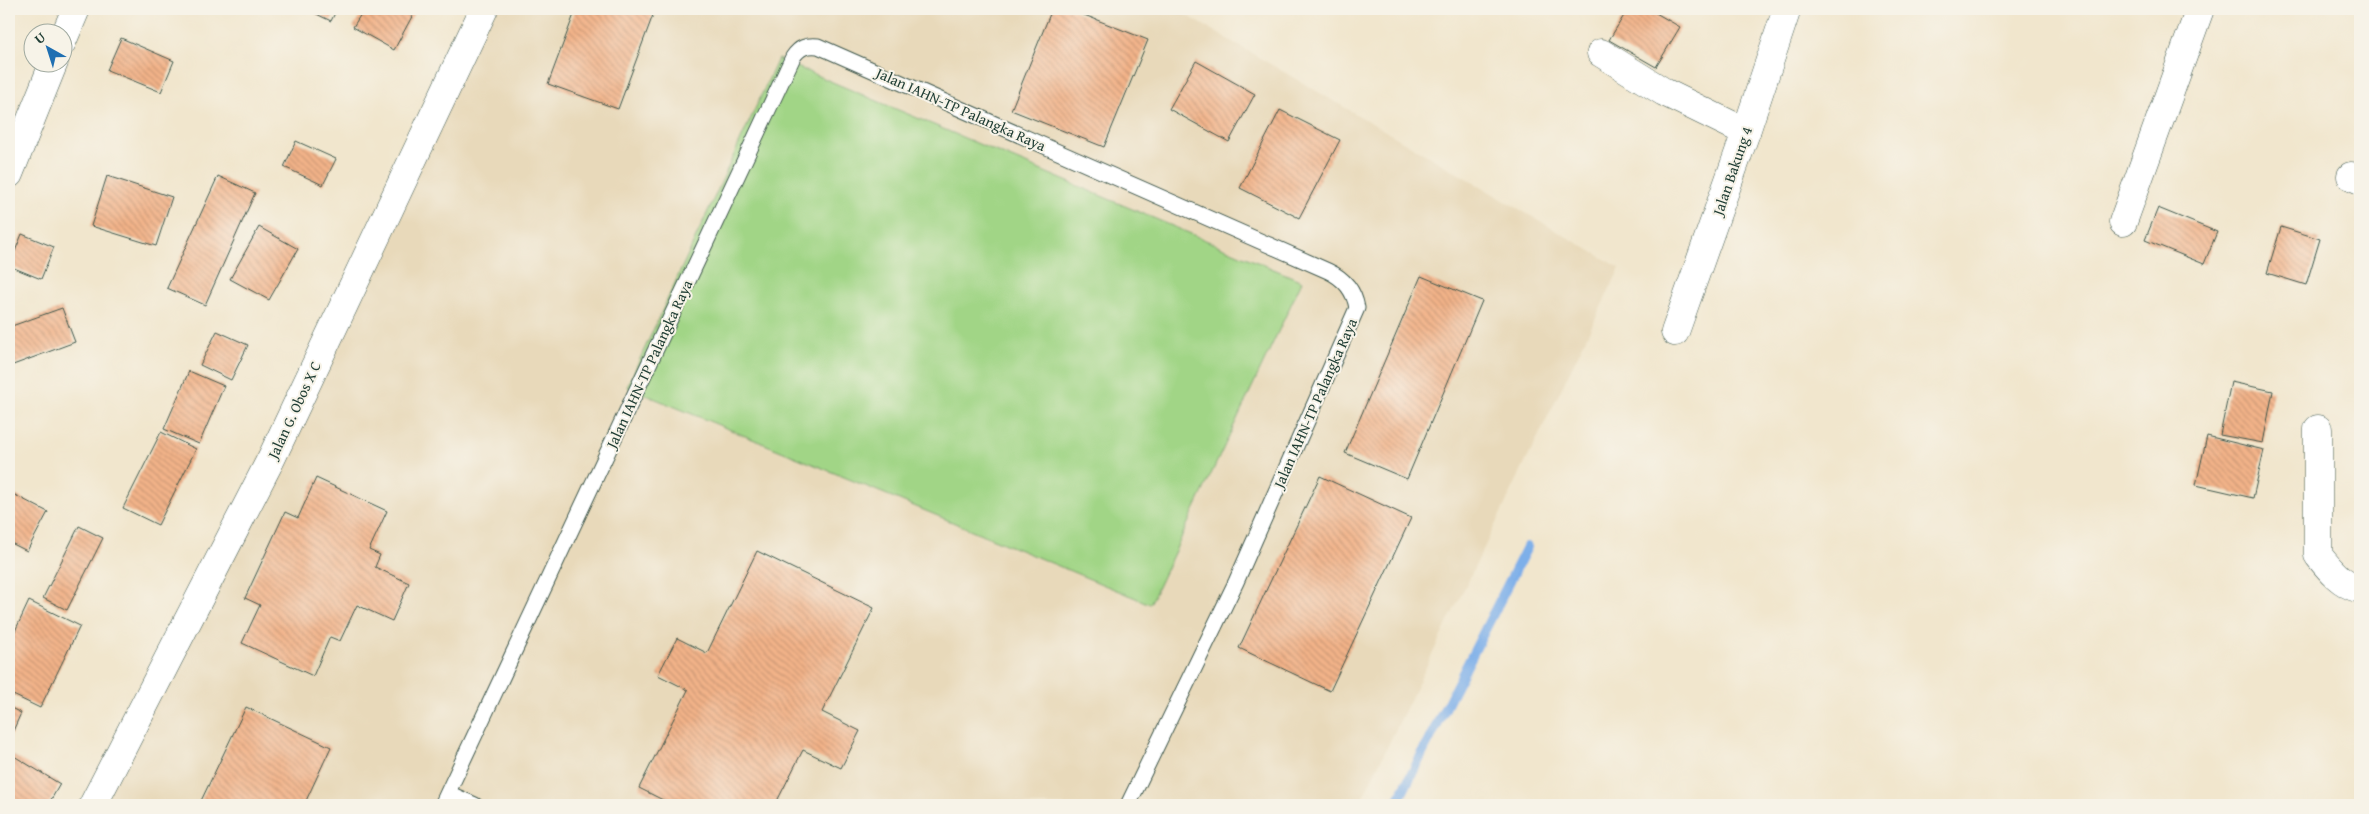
<svg xmlns="http://www.w3.org/2000/svg" width="2369" height="814" viewBox="0 0 2369 814" font-family="'Gentium Book Plus',serif">
<style>
.built{fill:#e8d9ba}
.pitch{fill:#a1d586;stroke:#60895d}
.lines{fill:none;stroke-linecap:round;stroke-linejoin:round}
.stream{stroke:#7dafe9;stroke-width:10}
.building{fill:url(#building-back-hatch)}
.service-casing{stroke:#3e564b;stroke-width:17}
.minor-casing{stroke:#3e564b;stroke-width:29}
.service{stroke:#fff;stroke-width:15}
.minor{stroke:#fff;stroke-width:28}
.labels{text-anchor:middle;dominant-baseline:central;stroke-width:4;stroke-linejoin:round;paint-order:stroke}
.street-label{font-size:15px;fill:#1f3d34;stroke:#f7f3e8}
</style>
<defs>
<pattern id="building-back-hatch" width="6" height="6" patternUnits="userSpaceOnUse" patternTransform="scale(1.25)"><rect width="6" height="6" fill="#f3b389"/><path d="M-1 5l2 2M0 0l6 6M5-1l2 2" fill="none" stroke="#c49371"/></pattern>
</defs>
<rect width="100%" height="100%" fill="#f7f3e8"/>
<filter id="ink" filterUnits="userSpaceOnUse"><feTurbulence type="fractalNoise" baseFrequency=".02" numOctaves="2"/><feDisplacementMap in="SourceGraphic" scale="10" xChannelSelector="R" yChannelSelector="G"/><feConvolveMatrix kernelMatrix="1 2 1 2 8 2 1 2 1" color-interpolation-filters="sRGB"/></filter>
<filter id="wash" filterUnits="userSpaceOnUse"><feTurbulence type="fractalNoise" baseFrequency=".0096" numOctaves="4" result="noise"/><feDisplacementMap in="SourceGraphic" scale="20" xChannelSelector="R" yChannelSelector="G"/><feGaussianBlur stdDeviation="1.12" result="paint"/><feColorMatrix in="noise" values="0 0 0 0 0 0 0 0 0 0 0 0 0 0 0 0 0 1.4 0 .05"/><feComposite in="paint" operator="in"/></filter>
<g filter="url(#wash)">
<rect width="100%" height="100%" fill="#f1e6cd"/>
<polygon class="built" points="476,9 1176,9 1620,268 1359,805 92,805"/>
<polygon class="pitch" points="778,59 1302,281 1150,604 627,387"/>
<g class="lines">
<polyline class="stream" points="1396,805 1527,547"/>
</g>
<g id="blocks">
<g class="building">
<polygon points="306,9 337,9 331,21"/>
<polygon points="364,9 416,9 394,50 353,27"/>
<polygon points="576,9 637,9 653,15 618,109 548,84"/>
<polygon points="1052,9 1069,9 1148,40 1104,147 1011,110"/>
<polygon points="1628,9 1649,9 1680,27 1656,67 1609,40"/>
<polygon points="121,38 174,61 161,92 107,70"/>
<polygon points="1196,61 1255,94 1229,142 1169,109"/>
<polygon points="1280,110 1340,140 1299,218 1240,188"/>
<polygon points="296,141 336,159 323,185 284,167"/>
<polygon points="107,176 172,197 156,246 91,226"/>
<polygon points="218,176 255,193 205,305 167,288"/>
<polygon points="2158,208 2217,232 2204,264 2145,240"/>
<polygon points="259,227 298,249 269,300 230,279"/>
<polygon points="2281,227 2320,239 2306,285 2267,273"/>
<polygon points="22,234 54,247 41,279 9,266"/>
<polygon points="1421,276 1482,301 1407,479 1345,453"/>
<polygon points="62,308 75,342 13,365 9,355 9,327"/>
<polygon points="217,331 248,345 231,380 200,365"/>
<polygon points="189,371 224,386 199,444 164,429"/>
<polygon points="2231,382 2273,391 2263,443 2220,435"/>
<polygon points="161,432 196,449 158,525 123,508"/>
<polygon points="2207,436 2264,450 2253,498 2196,485"/>
<polygon points="1320,476 1411,518 1330,691 1239,648"/>
<polygon points="316,478 387,511 369,550 380,555 375,567 409,583 392,621 357,605 340,641 330,637 313,676 242,643 260,605 245,598 285,512 298,518"/>
<polygon points="9,492 48,512 27,551 9,542"/>
<polygon points="79,526 103,538 67,610 43,598"/>
<polygon points="757,551 874,608 822,712 860,731 841,768 803,750 775,805 673,805 639,788 688,690 658,675 677,638 707,653"/>
<polygon points="29,601 80,626 40,708 9,693 9,644"/>
<polygon points="9,707 21,713 9,740"/>
<polygon points="246,707 331,747 304,805 199,805"/>
<polygon points="9,753 60,784 48,805 9,805"/>
</g>
</g>
</g>
<g filter="url(#ink)">
<use href="#blocks" fill-opacity="0" stroke="#3e564b" stroke-width="1"/>
<g class="lines">
<g class="service-casing">
<g id="service">
<polyline points="448,793 475,805"/>
<path d="M 442,805 L 793,57 C 800,47 806,45 818,46 L 1328,271 C 1343,278 1354,290 1357,308 L 1236,582 L 1128,805"/>
</g>
</g>
<g class="minor-casing">
<g id="minor">
<polyline points="62,42 76,9"/>
<polyline points="1601,53 1664,92 1746,132"/>
<polyline points="9,174 54,62"/>
<polyline points="2351,176 2360,180"/>
<polyline points="2123,222 2200,9"/>
<polyline points="1675,332 1746,132 1787,9"/>
<path d="M 2318,429 L 2318,555 C 2330,570 2341,584 2360,589"/>
<polyline points="93,805 272,457 484,9"/>
</g>
</g>
<use href="#service" class="service"/>
<use href="#minor" class="minor"/>
</g>
</g>
<g class="labels">
<g class="street-label">
<text transform="translate(961 109) rotate(24)">Jalan IAHN-TP Palangka Raya</text>
<text transform="translate(1732 171) rotate(-71)">Jalan Bakung 4</text>
<text transform="translate(649 364) rotate(-65)">Jalan IAHN-TP Palangka Raya</text>
<text transform="translate(1315 403) rotate(-66)">Jalan IAHN-TP Palangka Raya</text>
<text transform="translate(294 410) rotate(-65)">Jalan G. Obos X C</text>
</g>
</g>
<rect width="2369" height="814" fill="none" stroke="#f7f3e8" stroke-width="30"/>
<g transform="translate(48 48) rotate(321)"><circle r="24" fill="#f7f3e8" stroke="#a1aaa0"/>
<path d="M0-4L9 19L0 12L-9 19Z" fill="#1f6fb2"/>
<text y="-8" font-size="14" font-weight="bold" text-anchor="middle" fill="#1f3d34">U</text>
</g>
</svg>
